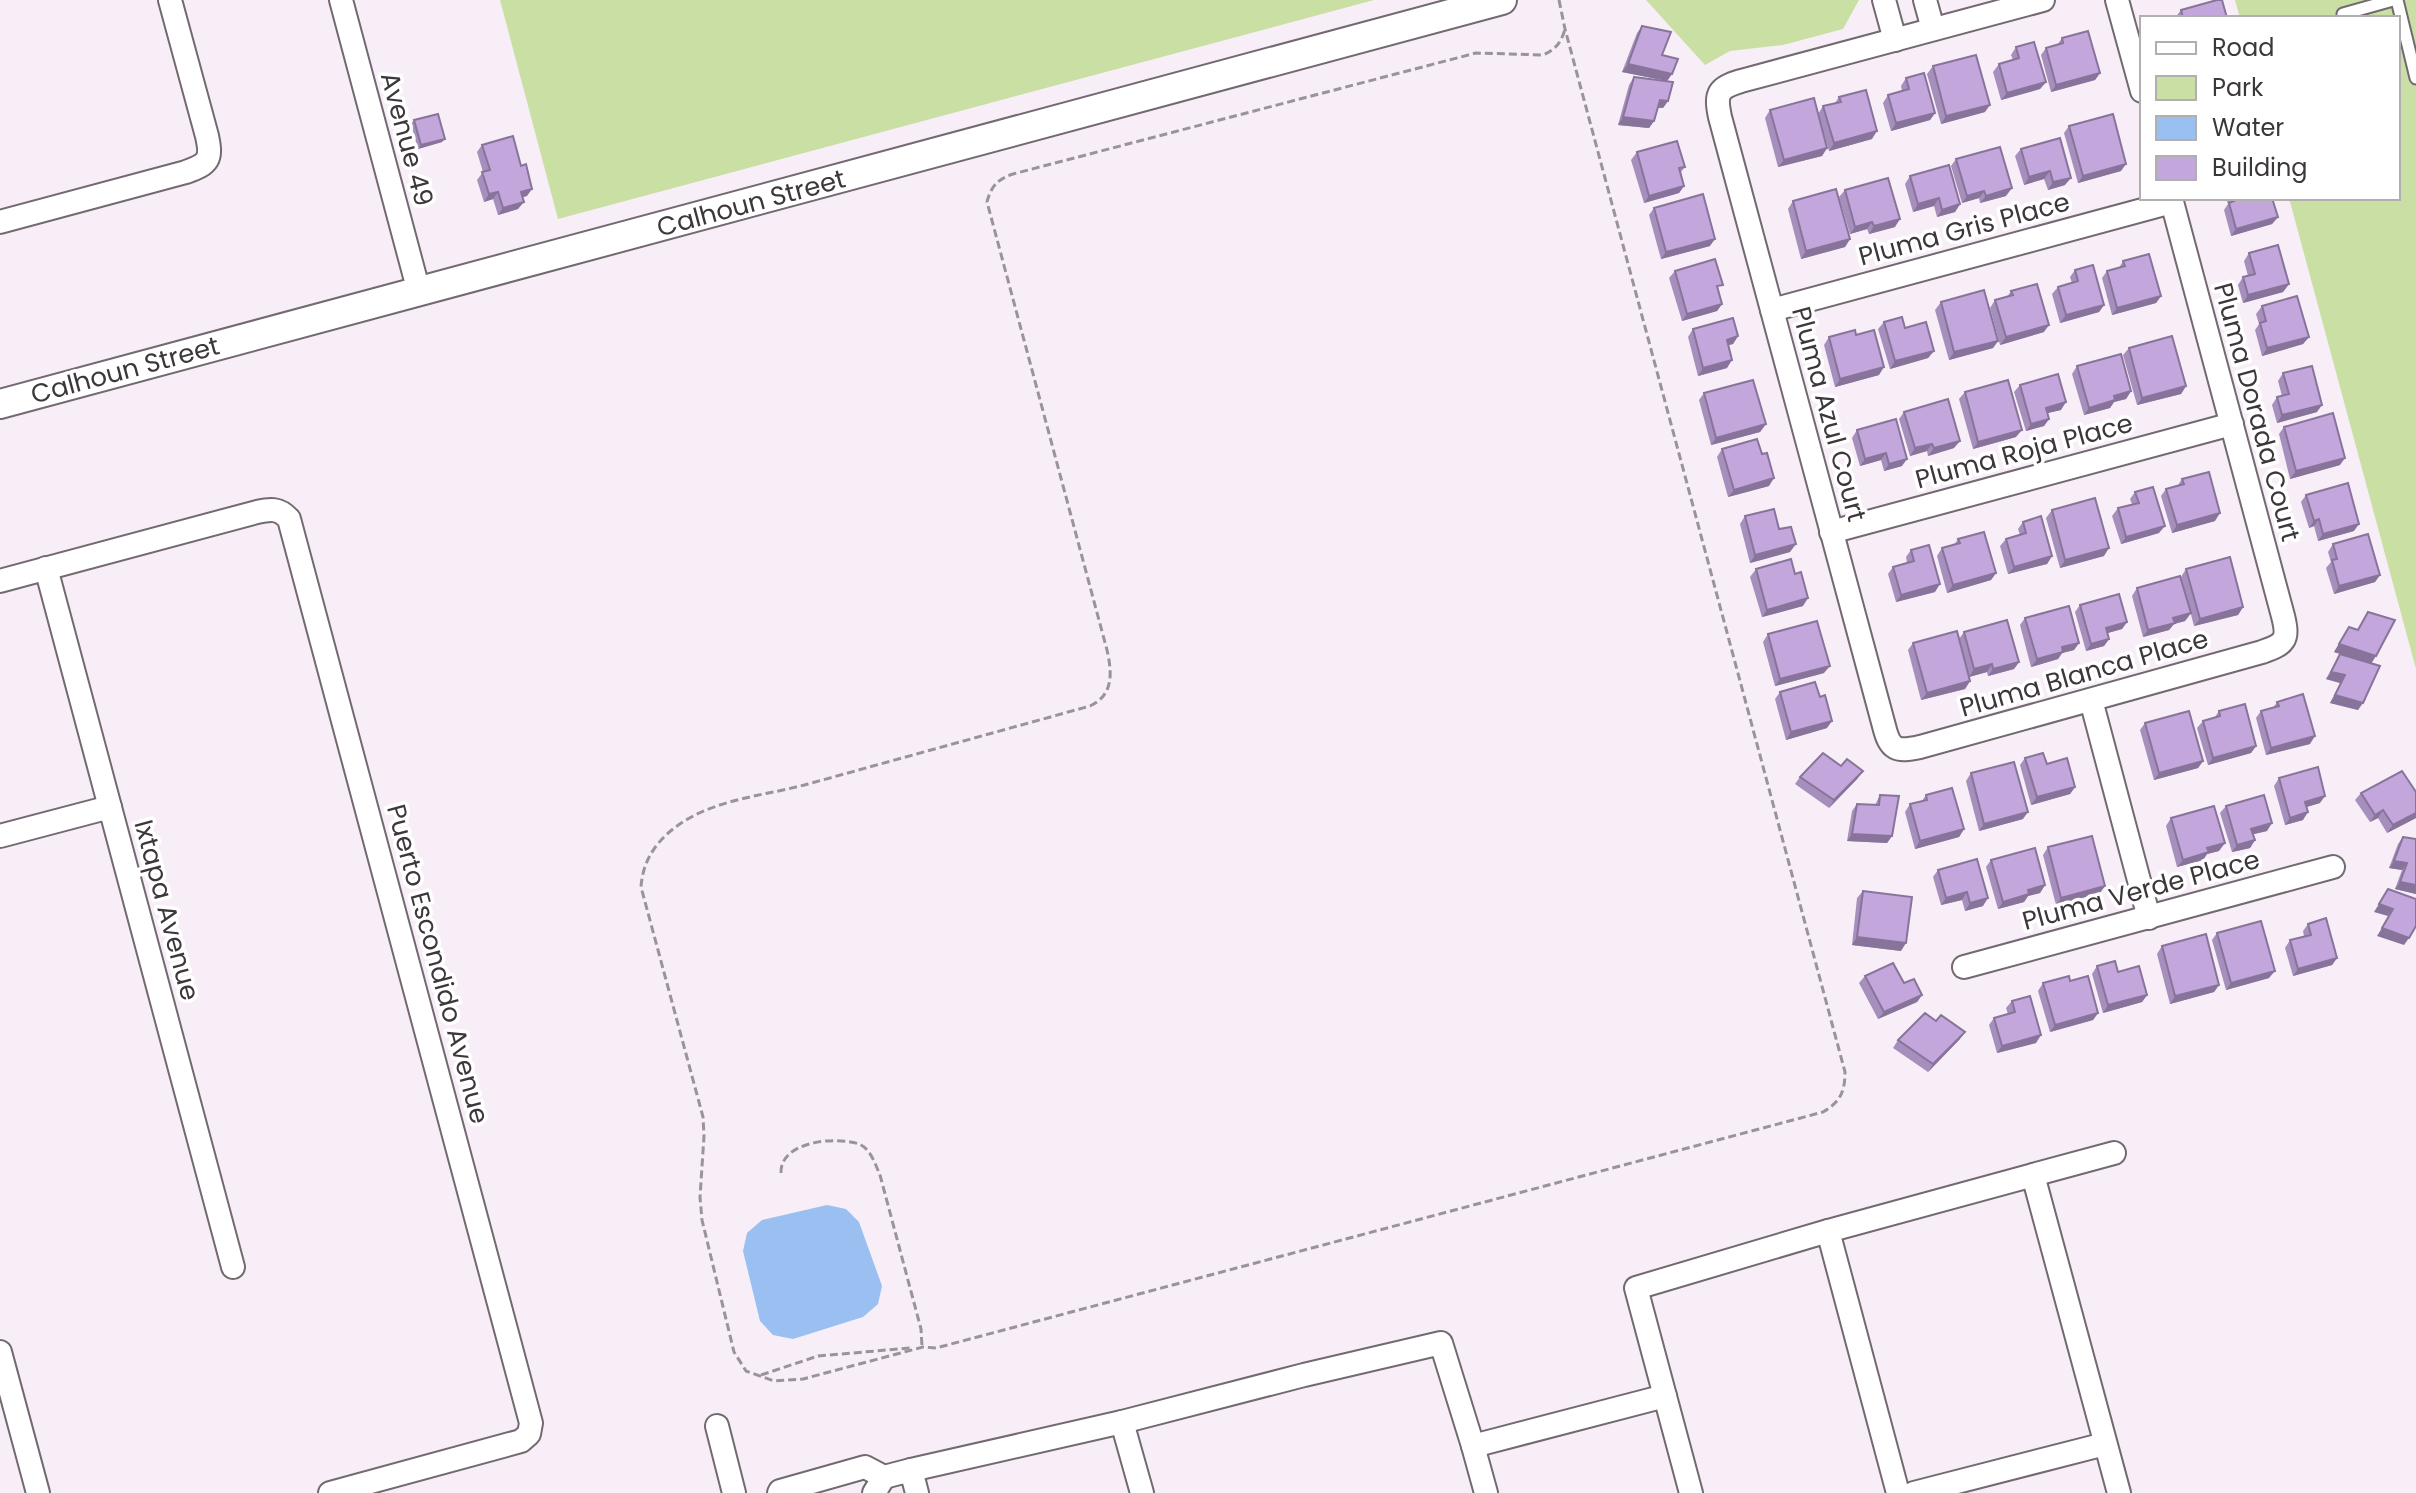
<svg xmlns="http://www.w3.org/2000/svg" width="2416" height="1493" viewBox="0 0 2416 1493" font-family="Poppins,sans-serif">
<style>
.green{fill:#cadfa4}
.water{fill:#9abff1}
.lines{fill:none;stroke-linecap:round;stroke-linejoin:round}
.service-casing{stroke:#726971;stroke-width:15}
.minor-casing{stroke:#726971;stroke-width:26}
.tertiary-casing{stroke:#726971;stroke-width:32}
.path{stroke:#9a9399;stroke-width:3;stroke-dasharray:8 4;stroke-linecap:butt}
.service{stroke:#fff;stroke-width:11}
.minor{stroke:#fff;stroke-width:22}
.tertiary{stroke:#fff;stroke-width:28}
.wall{fill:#a78fbd}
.shaded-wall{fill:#88749a}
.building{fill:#c2a6dc;stroke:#88749a;stroke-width:2}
.labels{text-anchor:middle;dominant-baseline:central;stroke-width:7;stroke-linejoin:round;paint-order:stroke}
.street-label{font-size:26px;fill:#3b373a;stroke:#fff}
</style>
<rect width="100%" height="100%" fill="#f8eef8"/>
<g class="green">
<polygon points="500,0 1374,0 558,219"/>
<polygon points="1646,0 1859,0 1843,29 1783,45 1730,51 1705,65"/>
<polygon points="2235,0 2416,0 2416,669 2289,198 2398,198 2398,18 2240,18"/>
</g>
<polygon class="water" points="827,1205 846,1209 859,1222 882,1286 878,1304 863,1317 793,1339 773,1335 760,1321 743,1251 747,1233 762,1220"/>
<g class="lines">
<g class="service-casing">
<g id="service">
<polyline points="2397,0 2416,78"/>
<polyline points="2343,14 2393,0"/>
</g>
</g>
<g class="minor-casing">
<g id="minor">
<polyline points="341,0 419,292"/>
<polyline points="1884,0 1895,40"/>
<polyline points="1925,0 1933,29"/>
<path d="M 2043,0 L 1741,81 C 1718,88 1715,93 1720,117 L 1884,726 C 1890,750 1896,752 1920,747 L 2262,652 C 2285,644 2289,640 2283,616 L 2171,198"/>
<polyline points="2117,0 2142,91"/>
<path d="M 0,222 L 186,172 C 209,164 212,159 207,136 L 170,0"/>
<polyline points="1772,310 2172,202"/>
<polyline points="1831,532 2232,424"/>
<polyline points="46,568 233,1267"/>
<path d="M 0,581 L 257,512 C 271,509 279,508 289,519 L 531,1423 L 529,1434 L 521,1441 L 330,1493"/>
<polyline points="2091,700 2149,918"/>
<polyline points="0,836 110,807"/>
<polyline points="1964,967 2333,867"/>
<polyline points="2033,1175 2114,1153"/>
<polyline points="1828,1231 2033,1175 2119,1493"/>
<polyline points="0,1352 38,1493"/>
<polyline points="1122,1422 1304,1375 1441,1343 1473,1446"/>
<polyline points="717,1426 734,1493"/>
<polyline points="911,1470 1122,1422 1142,1493"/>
<polyline points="779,1493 780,1491 865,1467 884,1477"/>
<polyline points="874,1493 884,1477 911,1470 917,1493"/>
<polyline points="1486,1493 1473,1446 1665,1396"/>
<polyline points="1691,1493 1636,1288 1828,1231 1898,1493"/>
<polyline points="1914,1493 2105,1444"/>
</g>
</g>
<g class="tertiary-casing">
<polyline id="tertiary" points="0,404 1502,0"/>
</g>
<g class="path">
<path d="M 1559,0 L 1565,29 L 1845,1072 C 1845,1092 1840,1102 1823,1112 L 936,1348 L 923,1347 L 803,1379 L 774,1381 L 746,1371 L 734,1352 L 702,1220 L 700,1197 L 704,1136 L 703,1117 L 641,887 C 643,857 660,836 686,820 C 723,798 768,795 808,784 C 902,758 996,732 1090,706 C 1114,695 1112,672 1107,650 L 987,202 C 991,186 998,179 1013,174 L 1476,53 L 1543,55 C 1556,49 1561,43 1565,29"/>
<path d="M 781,1173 C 780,1141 836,1136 859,1144 C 871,1149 875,1164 880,1175 L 921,1329 L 922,1347"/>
<polyline points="761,1375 818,1356 910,1348"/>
</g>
<use href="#service" class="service"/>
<use href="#minor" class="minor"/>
<use href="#tertiary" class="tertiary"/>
</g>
<g class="wall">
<polygon points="2181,10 2227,18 2175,18"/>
<polygon points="1642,26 1662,55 1672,74 1667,81 1622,72 1637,33"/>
<polygon points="2062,38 2100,73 2095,80 2051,92 2041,55 2046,48 2058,44"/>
<polygon points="2016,47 2046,82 2040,89 2001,100 1993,72 1999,64 2013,60 2011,55"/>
<polygon points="1933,66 1985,112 1941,124 1927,74"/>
<polygon points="1634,77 1668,101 1663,108 1658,108 1654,121 1649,128 1618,125 1629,85"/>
<polygon points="1906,78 1935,113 1930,120 1891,131 1883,103 1888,95 1902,91 1901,86"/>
<polygon points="1839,97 1872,139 1829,151 1818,114 1823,106 1835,103"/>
<polygon points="1770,110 1827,148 1822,156 1778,167 1765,118"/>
<polygon points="414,120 442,142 418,149 411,124"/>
<polygon points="2069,126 2121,171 2078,183 2064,133"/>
<polygon points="482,145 527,196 522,197 518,209 498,215 493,199 484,202 477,180 483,172 477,152"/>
<polygon points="2021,149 2065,185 2048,190 2044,179 2024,185 2015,156"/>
<polygon points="1637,152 1685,167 1681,172 1684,186 1679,193 1644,203 1631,160"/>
<polygon points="1956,159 2006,196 1980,203 1979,198 1962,203 1951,166"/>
<polygon points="1910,176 1960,204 1955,212 1937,217 1934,206 1913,212 1905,184"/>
<polygon points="1845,190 1895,227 1869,234 1867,229 1850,234 1839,197"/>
<polygon points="2226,198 2272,198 2278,217 2272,224 2231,236 2224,210 2228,204"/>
<polygon points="1793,201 1850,239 1845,247 1801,259 1788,209"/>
<polygon points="1654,208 1710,246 1661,259 1649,215"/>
<polygon points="2249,253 2289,284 2283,292 2243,303 2238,285 2243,277 2248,276 2244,261"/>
<polygon points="2123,261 2161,296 2156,303 2112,315 2102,278 2107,271 2119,268"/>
<polygon points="2075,270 2104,305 2099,312 2060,323 2052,294 2058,287 2072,283 2070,277"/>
<polygon points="1675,271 1719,291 1722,304 1717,311 1682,321 1669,278"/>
<polygon points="2011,291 2044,332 2000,345 1990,308 1995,300 2007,297"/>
<polygon points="1941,302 1998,341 1993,348 1949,360 1935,310"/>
<polygon points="2262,306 2309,337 2303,344 2262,356 2255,330 2259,324 2256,314"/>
<polygon points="1884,322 1905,328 1934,351 1928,358 1890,369 1878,329"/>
<polygon points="1693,329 1738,336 1733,344 1728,345 1727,368 1698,376 1688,337"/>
<polygon points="1856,335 1879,375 1835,387 1824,345 1829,337"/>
<polygon points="2129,348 2186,386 2181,394 2137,405 2123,355"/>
<polygon points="2077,366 2131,391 2126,399 2114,402 2110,408 2084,415 2072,374"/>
<polygon points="2283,373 2317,412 2277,423 2272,405 2277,397 2282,396 2278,381"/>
<polygon points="2020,385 2061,410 2047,413 2049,419 2044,426 2026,431 2014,392"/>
<polygon points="1965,392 2016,437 1973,449 1959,399"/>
<polygon points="1704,393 1766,424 1760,432 1711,445 1699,400"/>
<polygon points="1904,412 1954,448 1928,456 1927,451 1910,456 1899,419"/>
<polygon points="2284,427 2340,465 2290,479 2279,434"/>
<polygon points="1857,430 1902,466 1884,471 1881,460 1860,466 1852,438"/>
<polygon points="1722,449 1769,486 1728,497 1717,457"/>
<polygon points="2182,479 2215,521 2172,533 2161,496 2166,489 2178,485"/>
<polygon points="2135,492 2159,533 2121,544 2112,516 2118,508 2132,504 2130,499"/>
<polygon points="2306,495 2354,531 2318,541 2314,526 2309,528 2301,502"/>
<polygon points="2052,510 2104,556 2060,568 2046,518"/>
<polygon points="1745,516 1779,529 1790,552 1750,563 1740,524"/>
<polygon points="2023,522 2052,556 2047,564 2008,574 2000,546 2006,539 2020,535 2018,529"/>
<polygon points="1958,539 1996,573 1991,580 1947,593 1937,556 1942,548 1954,545"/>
<polygon points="2333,544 2380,575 2375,582 2334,594 2326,568 2331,562 2328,552"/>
<polygon points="1911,550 1935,592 1896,602 1888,574 1893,567 1907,563 1906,557"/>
<polygon points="1756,569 1795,574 1803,606 1762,617 1750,577"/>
<polygon points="2186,569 2243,607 2238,615 2194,626 2181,577"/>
<polygon points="2137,588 2191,613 2185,621 2174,624 2169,630 2143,637 2132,596"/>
<polygon points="2080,605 2127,622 2122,629 2107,633 2109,639 2104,646 2086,651 2075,612"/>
<polygon points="2368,612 2372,663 2358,710 2330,703 2340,683 2326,679 2340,654 2354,658 2334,652 2349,627 2357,630"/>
<polygon points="2025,618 2079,643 2074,650 2062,653 2058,659 2031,667 2020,625"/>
<polygon points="1964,632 2019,662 2014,669 1988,676 1987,672 1969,677 1959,639"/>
<polygon points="1768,634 1824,673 1775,686 1763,642"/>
<polygon points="1913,643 1970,681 1965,689 1921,700 1908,650"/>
<polygon points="1780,692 1820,697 1827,728 1786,740 1775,699"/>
<polygon points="2277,702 2310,744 2266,755 2256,718 2261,711 2273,708"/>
<polygon points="2219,711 2256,746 2251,753 2208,765 2197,728 2203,721 2215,717"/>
<polygon points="2145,723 2203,761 2198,768 2154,780 2140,730"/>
<polygon points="2025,758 2075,787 2070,794 2031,805 2020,765"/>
<polygon points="1971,773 2023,819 1979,831 1966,781"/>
<polygon points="1800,777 1858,778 1829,808 1795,784"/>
<polygon points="2279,778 2320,803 2306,807 2303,820 2285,825 2274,786"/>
<polygon points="2416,792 2416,818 2387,833 2378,818 2370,822 2355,800 2361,793"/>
<polygon points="1880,795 1892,836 1887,843 1847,841 1852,811 1857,804 1875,805"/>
<polygon points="1926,795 1964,829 1959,837 1915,849 1905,812 1910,804 1922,801"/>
<polygon points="2226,806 2267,831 2253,834 2255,840 2250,848 2232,852 2220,813"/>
<polygon points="2171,818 2219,851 2207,854 2203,860 2177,867 2166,826"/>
<polygon points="2403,837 2416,839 2416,894 2395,889 2402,870 2389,868 2398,844"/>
<polygon points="2048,847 2100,893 2056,905 2043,855"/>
<polygon points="1991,860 2045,885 2040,893 2028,896 2024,902 1998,909 1986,867"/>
<polygon points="1938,870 1983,906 1965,911 1962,900 1941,905 1933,877"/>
<polygon points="1863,891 1901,951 1852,945 1857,898"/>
<polygon points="2308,924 2337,958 2332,965 2293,976 2285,948 2290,940 2304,936 2303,931"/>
<polygon points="2217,933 2269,978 2226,990 2212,940"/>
<polygon points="2162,946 2219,985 2214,992 2170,1004 2157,954"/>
<polygon points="2097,966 2118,972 2147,995 2142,1002 2103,1013 2092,974"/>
<polygon points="1865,976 1922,995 1917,1002 1878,1019 1859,983"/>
<polygon points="2043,983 2098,1013 2093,1020 2050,1032 2038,991"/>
<polygon points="2012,1001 2036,1043 1997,1053 1989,1025 1994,1018 2008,1014 2006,1008"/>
<polygon points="1960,1039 1928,1072 1893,1048 1898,1040"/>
</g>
<g class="shaded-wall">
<polygon points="1628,64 1672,74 1667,81 1622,72"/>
<polygon points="2100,73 2095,80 2051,92 2056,85"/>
<polygon points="2046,82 2040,89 2001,100 2007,93"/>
<polygon points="1660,100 1668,101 1663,108 1655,107"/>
<polygon points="1990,105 1985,112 1941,124 1946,116"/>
<polygon points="1935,113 1930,120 1891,131 1896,123"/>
<polygon points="1623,117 1654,121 1649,128 1618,125"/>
<polygon points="1877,131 1872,139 1829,151 1834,143"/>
<polygon points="445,139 442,142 418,149 421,145"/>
<polygon points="1827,148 1822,156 1778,167 1784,160"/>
<polygon points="2126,164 2121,171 2078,183 2083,176"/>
<polygon points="2050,171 2044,179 2024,185 2029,177"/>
<polygon points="2071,178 2065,185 2048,190 2053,182"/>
<polygon points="1684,186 1679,193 1644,203 1649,196"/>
<polygon points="2012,188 2006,196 1980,203 1986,196"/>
<polygon points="532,189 527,196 516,199 521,192"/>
<polygon points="1984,191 1979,198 1962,203 1967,196"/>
<polygon points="498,192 493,199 484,202 489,194"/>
<polygon points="1939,198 1934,206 1913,212 1918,204"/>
<polygon points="524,202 518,209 498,215 503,208"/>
<polygon points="1960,204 1955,212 1937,217 1942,210"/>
<polygon points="2278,217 2272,224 2231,236 2236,229"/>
<polygon points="1900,219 1895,227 1869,234 1874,226"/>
<polygon points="1872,222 1867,229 1850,234 1855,227"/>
<polygon points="1715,239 1710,246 1661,259 1666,252"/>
<polygon points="1850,239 1845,247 1801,259 1806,251"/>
<polygon points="2289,284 2283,292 2243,303 2248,295"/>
<polygon points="2161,296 2156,303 2112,315 2117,308"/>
<polygon points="1722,304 1717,311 1682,321 1687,314"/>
<polygon points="2104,305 2099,312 2060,323 2066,315"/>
<polygon points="2049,325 2044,332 2000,345 2006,337"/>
<polygon points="1738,336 1733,344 1721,347 1727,340"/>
<polygon points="2309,337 2303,344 2262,356 2267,348"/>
<polygon points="1998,341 1993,348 1949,360 1954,352"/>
<polygon points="1934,351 1928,358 1890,369 1895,361"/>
<polygon points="1732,360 1727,368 1698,376 1703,368"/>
<polygon points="1884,367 1879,375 1835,387 1840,379"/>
<polygon points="2186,386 2181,394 2137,405 2142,398"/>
<polygon points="2131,391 2126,399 2114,402 2110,408 2084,415 2089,408 2114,396"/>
<polygon points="2066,402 2061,410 2040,415 2046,408"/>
<polygon points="2322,405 2317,412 2277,423 2282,415"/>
<polygon points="2049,419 2044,426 2026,431 2031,424"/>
<polygon points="1766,424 1760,432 1711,445 1716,438"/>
<polygon points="2022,430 2016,437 1973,449 1978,442"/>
<polygon points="1960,441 1954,448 1928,456 1934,448"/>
<polygon points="1932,444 1927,451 1910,456 1915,448"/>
<polygon points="1886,453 1881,460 1860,466 1865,459"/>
<polygon points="2345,458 2340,465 2290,479 2296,471"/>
<polygon points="1907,459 1902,466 1884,471 1889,464"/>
<polygon points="1774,478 1769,486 1728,497 1734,490"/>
<polygon points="2220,513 2215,521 2172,533 2177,525"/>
<polygon points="2319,519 2314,526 2309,528 2314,521"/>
<polygon points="2359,524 2354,531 2318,541 2323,534"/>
<polygon points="2165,526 2159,533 2121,544 2126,537"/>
<polygon points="1796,544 1790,552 1750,563 1755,555"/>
<polygon points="2109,548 2104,556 2060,568 2065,560"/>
<polygon points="2052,556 2047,564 2008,574 2014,567"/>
<polygon points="1996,573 1991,580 1947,593 1953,585"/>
<polygon points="2380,575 2375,582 2334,594 2339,586"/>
<polygon points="1940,584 1935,592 1896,602 1901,595"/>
<polygon points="1808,598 1803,606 1762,617 1767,610"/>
<polygon points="2243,607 2238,615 2194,626 2200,619"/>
<polygon points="2191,613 2185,621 2174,624 2169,630 2143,637 2148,630 2173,618"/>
<polygon points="2127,622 2122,629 2101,635 2106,628"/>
<polygon points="2109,639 2104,646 2086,651 2091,644"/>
<polygon points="2079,643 2074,650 2062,653 2058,659 2031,667 2037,659 2062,647"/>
<polygon points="2339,644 2376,656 2371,664 2334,652"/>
<polygon points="2019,662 2014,669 1988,676 1993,669"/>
<polygon points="1992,664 1987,672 1969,677 1974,669"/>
<polygon points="1830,666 1824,673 1775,686 1780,679"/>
<polygon points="2331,672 2345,675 2340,683 2326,679"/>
<polygon points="1970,681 1965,689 1921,700 1927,693"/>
<polygon points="2335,695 2363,703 2358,710 2330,703"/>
<polygon points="1832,721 1827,728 1786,740 1791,732"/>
<polygon points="2315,736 2310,744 2266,755 2271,748"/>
<polygon points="2256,746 2251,753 2208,765 2213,758"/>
<polygon points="2203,761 2198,768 2154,780 2159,773"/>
<polygon points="1863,771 1858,778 1829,808 1834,800"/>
<polygon points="2075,787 2070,794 2031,805 2037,797"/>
<polygon points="2325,796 2320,803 2300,809 2305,802"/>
<polygon points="2383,810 2378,818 2370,822 2375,815"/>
<polygon points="2028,812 2023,819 1979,831 1984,824"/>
<polygon points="2308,812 2303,820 2285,825 2290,818"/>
<polygon points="2416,813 2416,818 2387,833 2393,825"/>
<polygon points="2272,823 2267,831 2246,836 2251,829"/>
<polygon points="1964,829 1959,837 1915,849 1920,841"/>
<polygon points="1852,834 1892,836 1887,843 1847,841"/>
<polygon points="2255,840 2250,848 2232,852 2237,845"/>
<polygon points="2225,843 2219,851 2207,854 2203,860 2177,867 2183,860 2207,848"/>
<polygon points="2394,861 2407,863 2402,870 2389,868"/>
<polygon points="2400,882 2416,885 2416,894 2395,889"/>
<polygon points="2045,885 2040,893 2028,896 2024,902 1998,909 2003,902 2028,890"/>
<polygon points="2105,886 2100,893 2056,905 2061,898"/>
<polygon points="1967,892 1962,900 1941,905 1946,898"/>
<polygon points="1988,898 1983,906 1965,911 1970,903"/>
<polygon points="2379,904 2393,909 2388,916 2374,912"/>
<polygon points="2382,928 2409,938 2404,945 2377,936"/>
<polygon points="1857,937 1906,943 1901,951 1852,945"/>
<polygon points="2337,958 2332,965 2293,976 2298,969"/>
<polygon points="2275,971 2269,978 2226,990 2231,983"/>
<polygon points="2219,985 2214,992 2170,1004 2175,996"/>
<polygon points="1922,995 1917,1002 1878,1019 1884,1012"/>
<polygon points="2147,995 2142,1002 2103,1013 2108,1005"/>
<polygon points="2098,1013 2093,1020 2050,1032 2055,1025"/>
<polygon points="1965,1032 1960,1039 1928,1072 1933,1064"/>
<polygon points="2041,1035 2036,1043 1997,1053 2002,1046"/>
</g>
<g class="building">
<polygon points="2217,0 2222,0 2227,18 2183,18 2181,10"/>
<polygon points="1642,26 1671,32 1662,55 1678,59 1672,74 1628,64"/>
<polygon points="2088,31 2100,73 2056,85 2046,48 2063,43 2062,38"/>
<polygon points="2034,42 2046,82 2007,93 1999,64 2019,58 2016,47"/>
<polygon points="1976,55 1990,105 1946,116 1933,66"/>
<polygon points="1924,73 1935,113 1896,123 1888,95 1909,89 1906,78"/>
<polygon points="1634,77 1673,82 1668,101 1660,100 1654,121 1623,117"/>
<polygon points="1866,90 1877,131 1834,143 1823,106 1841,102 1839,97"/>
<polygon points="1814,98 1827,148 1784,160 1770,110"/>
<polygon points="438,114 445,139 421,145 414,120"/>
<polygon points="2113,114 2126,164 2083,176 2069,126"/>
<polygon points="513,136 521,166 526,164 532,189 521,192 524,202 503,208 498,192 489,194 482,172 490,170 482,145"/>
<polygon points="2060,138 2071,178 2053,182 2050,171 2029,177 2021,149"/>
<polygon points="1677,141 1685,167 1679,168 1684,186 1649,196 1637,152"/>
<polygon points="2000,147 2012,188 1986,196 1984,191 1967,196 1956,159"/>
<polygon points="1949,165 1960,204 1942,210 1939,198 1918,204 1910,176"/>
<polygon points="1888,178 1900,219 1874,226 1872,222 1855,227 1845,190"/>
<polygon points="1836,189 1850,239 1806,251 1793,201"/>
<polygon points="1703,194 1715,239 1666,252 1654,208"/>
<polygon points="2234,198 2272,198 2278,217 2236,229 2229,203 2234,201"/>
<polygon points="2278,245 2289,284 2248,295 2243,277 2255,274 2249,253"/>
<polygon points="2149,254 2161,296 2117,308 2107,271 2125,266 2123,261"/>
<polygon points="1715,259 1723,285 1717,286 1722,304 1687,314 1675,271"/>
<polygon points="2093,265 2104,305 2066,315 2058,287 2078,281 2075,270"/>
<polygon points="2037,284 2049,325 2006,337 1995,300 2013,295 2011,291"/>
<polygon points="1984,290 1998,341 1954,352 1941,302"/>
<polygon points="2297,296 2309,337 2267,348 2260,323 2266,321 2262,306"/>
<polygon points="1902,317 1905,328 1926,322 1934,351 1895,361 1884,322"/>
<polygon points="1733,318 1738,336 1727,340 1732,360 1703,368 1693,329"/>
<polygon points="1855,330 1856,335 1874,330 1884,367 1840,379 1829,337"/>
<polygon points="2172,336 2186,386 2142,398 2129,348"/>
<polygon points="2121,354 2131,391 2114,396 2115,400 2089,408 2077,366"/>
<polygon points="2312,366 2322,405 2282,415 2277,397 2289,394 2283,373"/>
<polygon points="2058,374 2066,402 2046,408 2049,419 2031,424 2020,385"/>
<polygon points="1753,380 1766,424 1716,438 1704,393"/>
<polygon points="2008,380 2022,430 1978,442 1965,392"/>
<polygon points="1948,399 1960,441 1934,448 1932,444 1915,448 1904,412"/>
<polygon points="2333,413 2345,458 2296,471 2284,427"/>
<polygon points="1896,419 1907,459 1889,464 1886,453 1865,459 1857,430"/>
<polygon points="1757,439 1762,454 1767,453 1774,478 1734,490 1722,449"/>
<polygon points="2209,472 2220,513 2177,525 2166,489 2184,484 2182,479"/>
<polygon points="2348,483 2359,524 2323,534 2319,519 2314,521 2306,495"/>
<polygon points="2153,487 2165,526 2126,537 2118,508 2139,503 2135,492"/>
<polygon points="2095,498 2109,548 2065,560 2052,510"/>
<polygon points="1774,509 1779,529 1791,527 1796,544 1755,555 1745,516"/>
<polygon points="2041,516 2052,556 2014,567 2006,539 2026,533 2023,522"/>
<polygon points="1984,532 1996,573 1953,585 1942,548 1960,543 1958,539"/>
<polygon points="2368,534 2380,575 2339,586 2332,560 2337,559 2333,544"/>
<polygon points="1929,545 1940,584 1901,595 1893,567 1914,561 1911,550"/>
<polygon points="2230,557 2243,607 2200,619 2186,569"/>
<polygon points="1791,559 1795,574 1801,572 1808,598 1767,610 1756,569"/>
<polygon points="2180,576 2191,613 2173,618 2175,623 2148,630 2137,588"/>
<polygon points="2119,594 2127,622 2106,628 2109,639 2091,644 2080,605"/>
<polygon points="2069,606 2079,643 2062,647 2063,652 2037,659 2025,618"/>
<polygon points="2368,612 2395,620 2376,656 2339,644 2349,627 2358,630"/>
<polygon points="2007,620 2019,662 1993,669 1992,664 1974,669 1964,632"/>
<polygon points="1817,621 1830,666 1780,679 1768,634"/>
<polygon points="1957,631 1970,681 1927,693 1913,643"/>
<polygon points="2340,654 2380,666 2363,703 2335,695 2345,675 2331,672"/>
<polygon points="1815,682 1820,697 1825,695 1832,721 1791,732 1780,692"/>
<polygon points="2303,694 2315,736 2271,748 2261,711 2279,706 2277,702"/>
<polygon points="2245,704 2256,746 2213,758 2203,721 2220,716 2219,711"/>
<polygon points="2189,711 2203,761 2159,773 2145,723"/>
<polygon points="1823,753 1841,766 1847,759 1863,771 1834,800 1800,777"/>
<polygon points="2043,753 2047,764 2067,758 2075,787 2037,797 2025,758"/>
<polygon points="2014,762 2028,812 1984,824 1971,773"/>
<polygon points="2318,767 2325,796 2305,802 2308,812 2290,818 2279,778"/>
<polygon points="2402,771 2416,792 2416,813 2393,825 2383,810 2375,815 2361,793"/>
<polygon points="1952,788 1964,829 1920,841 1910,804 1927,800 1926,795"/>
<polygon points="1880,795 1899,796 1892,836 1852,834 1857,804 1879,805"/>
<polygon points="2264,795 2272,823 2251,829 2255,840 2237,845 2226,806"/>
<polygon points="2214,806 2225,843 2207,848 2209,852 2183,860 2171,818"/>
<polygon points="2092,836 2105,886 2061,898 2048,847"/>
<polygon points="2403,837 2416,839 2416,885 2400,882 2407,863 2394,861"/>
<polygon points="2035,848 2045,885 2028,890 2029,894 2003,902 1991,860"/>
<polygon points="1977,859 1988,898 1970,903 1967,892 1946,898 1938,870"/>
<polygon points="2388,889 2416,899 2416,926 2409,938 2382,928 2393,909 2379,904"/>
<polygon points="1863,891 1912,897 1906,943 1857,937"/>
<polygon points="2326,918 2337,958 2298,969 2290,940 2311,935 2308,924"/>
<polygon points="2261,921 2275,971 2231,983 2217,933"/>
<polygon points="2206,934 2219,985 2175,996 2162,946"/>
<polygon points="2115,961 2118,972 2139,966 2147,995 2108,1005 2097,966"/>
<polygon points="1893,963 1904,983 1914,979 1922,995 1884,1012 1865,976"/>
<polygon points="2069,976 2070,981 2088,976 2098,1013 2055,1025 2043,983"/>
<polygon points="2030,996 2041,1035 2002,1046 1994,1018 2015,1012 2012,1001"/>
<polygon points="1925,1013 1936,1021 1941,1015 1965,1032 1933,1064 1898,1040"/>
</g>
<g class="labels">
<g class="street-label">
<text transform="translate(407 139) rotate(75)">Avenue 49</text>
<text transform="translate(751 203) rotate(-15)">Calhoun Street</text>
<text transform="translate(1964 229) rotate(-15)">Pluma Gris Place</text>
<text transform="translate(125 370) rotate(-15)">Calhoun Street</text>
<text transform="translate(2257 412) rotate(75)">Pluma Dorada Court</text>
<text transform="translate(1829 414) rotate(75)">Pluma Azul Court</text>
<text transform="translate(2024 451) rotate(-15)">Pluma Roja Place</text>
<text transform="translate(2084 673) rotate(-16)">Pluma Blanca Place</text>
<text transform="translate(2141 890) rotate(-15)">Pluma Verde Place</text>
<text transform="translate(167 910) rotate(75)">Ixtapa Avenue</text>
<text transform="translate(438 964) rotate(75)">Puerto Escondido Avenue</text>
</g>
</g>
<rect x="2140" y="16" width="260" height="184" fill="#ffffff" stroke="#b1afb0" stroke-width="2"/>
<rect x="2156" y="42" width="40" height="12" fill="#ffffff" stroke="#b1afb0" stroke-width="2"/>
<text x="2212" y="56" font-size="24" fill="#3b373a">Road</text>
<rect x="2156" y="76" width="40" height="24" fill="#cadfa4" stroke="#b1afb0" stroke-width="2"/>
<text x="2212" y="96" font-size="24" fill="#3b373a">Park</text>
<rect x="2156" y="116" width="40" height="24" fill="#9abff1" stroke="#b1afb0" stroke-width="2"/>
<text x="2212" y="136" font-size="24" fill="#3b373a">Water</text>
<rect x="2156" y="156" width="40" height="24" fill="#c2a6dc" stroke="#b1afb0" stroke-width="2"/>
<text x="2212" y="176" font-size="24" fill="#3b373a">Building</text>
</svg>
